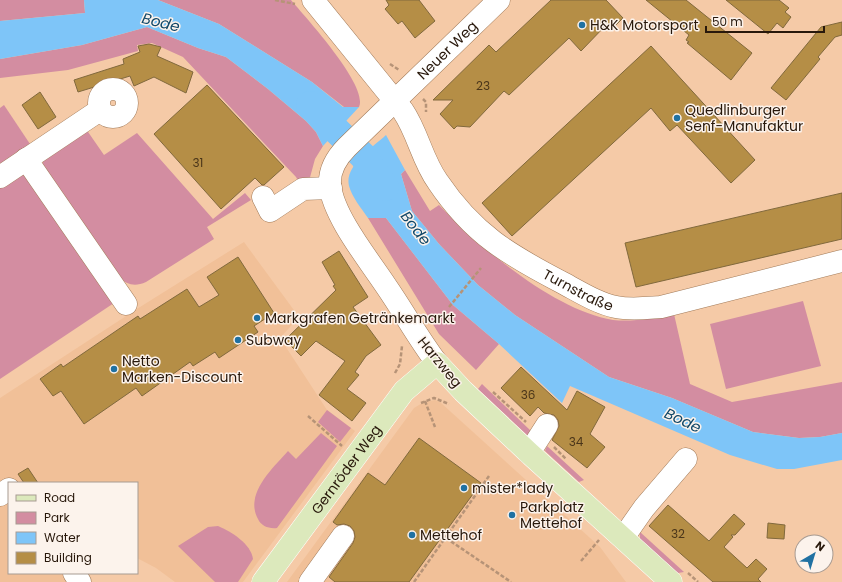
<svg xmlns="http://www.w3.org/2000/svg" width="842" height="582" viewBox="0 0 842 582" font-family="Poppins,sans-serif">
<style>
.built{fill:#f1c098}
.green{fill:#d38da1}
.water{fill:#7ec5f8}
.lines{fill:none;stroke-linecap:round;stroke-linejoin:round}
.river{stroke:#7ec5f8;stroke-width:28}
.building{fill:#b58e46;stroke:#81693d}
.minor-casing{stroke:#a17a58;stroke-width:23}
.major-casing{stroke:#fff;stroke-width:23}
.path{stroke:#b69377;stroke-width:2.5;stroke-dasharray:4 2;stroke-linecap:butt}
.minor{stroke:#fff;stroke-width:22}
.major{stroke:#dce9bc;stroke-width:22}
.poi-dot{fill:#2071a2;stroke:#fcf3ec;stroke-width:1.5}
.labels{text-anchor:middle;dominant-baseline:central;stroke-width:3;stroke-linejoin:round;paint-order:stroke}
.number-label{font-size:12px;fill:#4b361a}
.poi-label{font-size:14px;fill:#28180b;stroke:#fcf3ec;text-anchor:start}
.street-label{font-size:14px;fill:#28180b;stroke:#fcf3ec}
.water-label{font-size:15px;font-style:italic;fill:#114869;stroke:#fcf3ec}
</style>
<rect width="100%" height="100%" fill="#f5caa7"/>
<g class="built">
<polygon points="244,242 299,317 280,338 327,410 355,431 243,582 175,582 156,568 137,558 137,483 9,483 9,573 70,573 75,582 0,582 0,398 140,307"/>
<polygon points="435,400 440,402 600,547 626,582 287,582 414,408 424,402"/>
</g>
<g class="green">
<polygon points="0,0 84,0 85,13 0,21"/>
<path d="M 158,0 L 291,0 C 306,18 369,86 359,107 L 344,107 L 312,82 L 219,24 Z"/>
<polygon points="147,27 198,48 226,57 268,89 306,121 316,132 323,146 315,159 309,181 301,186 296,177 183,57 152,43 137,45 138,51 68,70 0,78 0,59 82,45"/>
<polygon points="4,105 32,147 0,168 0,108"/>
<path d="M 86,129 L 104,155 L 137,133 L 213,219 L 245,193 L 251,200 L 207,227 L 214,239 L 146,282 C 135,287 127,285 119,277 L 43,165 L 43,158 Z"/>
<path d="M 405,170 L 430,211 L 439,205 C 479,247 555,311 613,320 C 634,322 654,318 674,314 L 690,384 L 732,402 L 842,382 L 842,433 L 820,437 L 799,438 L 753,432 L 672,398 L 609,377 L 515,315 L 478,285 L 439,244 L 412,211 L 401,174 Z"/>
<polygon points="18,173 32,177 114,303 0,379 0,185"/>
<polygon points="368,218 386,218 453,305 499,344 476,370 439,334"/>
<polygon points="803,301 821,366 726,389 710,324"/>
<polygon points="482,384 531,431 528,436 478,389"/>
<polygon points="327,410 351,428 340,442 318,422"/>
<path d="M 321,433 L 337,446 L 277,528 C 269,529 261,526 258,519 C 244,494 273,468 288,451 L 296,459 Z"/>
<polygon points="547,446 584,480 579,482 545,451"/>
<path d="M 218,526 C 232,532 251,544 253,559 L 238,582 L 215,582 L 178,546 L 208,527 Z"/>
<polygon points="640,532 684,572 678,573 640,539"/>
</g>
<g class="water">
<polygon points="84,0 158,0 219,24 312,82 343,107 359,107 323,146 316,132 306,121 268,89 226,57 198,48 147,27 82,45 0,59 0,21 85,13"/>
<path d="M 386,135 L 405,170 L 401,174 L 412,211 L 439,244 L 478,285 L 515,315 L 609,377 L 672,398 L 753,432 L 799,438 L 820,437 L 842,433 L 842,460 L 794,469 L 777,469 L 730,455 L 570,386 L 562,403 L 499,344 L 453,305 L 386,218 L 368,218 C 361,208 352,197 349,186 C 344,166 373,147 386,135 Z"/>
</g>
<g class="lines">
<polyline class="river" points="310,105 363,156 385,187"/>
</g>
<g class="building">
<polygon points="386,0 419,0 435,21 415,38 402,21 398,24 385,9 389,5"/>
<polygon points="551,0 606,0 623,18 612,29 607,24 581,51 569,38 509,95 504,91 470,127 457,126 454,129 440,114 453,100 433,100 489,45 496,52"/>
<polygon points="646,0 686,0 752,53 731,80 687,43 689,42 686,40 689,35"/>
<polygon points="726,0 779,0 789,8 785,12 791,17 783,28 777,23 768,34"/>
<polygon points="842,22 842,35 835,37 818,57 820,59 786,100 771,88 821,27"/>
<polygon points="149,44 161,47 157,56 193,72 186,93 154,77 134,86 130,76 78,92 74,80 124,64 123,59 140,52 138,46"/>
<polygon points="651,46 755,160 731,183 677,125 670,131 651,108 512,236 482,203"/>
<polygon points="207,85 284,167 264,185 262,185 255,178 221,209 154,134"/>
<polygon points="40,92 56,117 38,129 22,105"/>
<polygon points="842,193 842,239 636,287 625,243"/>
<polygon points="339,251 368,297 353,307 381,345 366,356 355,372 359,375 347,389 366,403 352,421 319,395 345,361 316,341 301,356 285,340 336,290 333,286 335,285 322,262"/>
<polygon points="238,257 274,313 254,326 258,332 219,358 215,352 193,366 190,362 142,396 136,388 84,424 61,391 53,396 40,379 61,364 63,367 138,316 140,319 187,289 199,307 219,295 207,277"/>
<polygon points="521,367 567,410 577,391 605,407 590,434 605,447 587,468 552,440 559,426 558,420 554,415 544,413 538,407 530,416 501,388"/>
<polygon points="419,438 481,483 409,582 335,582 329,577 353,543 355,537 354,531 350,526 344,524 337,525 333,522 368,473 385,485"/>
<polygon points="28,468 38,483 24,483 18,474"/>
<polygon points="668,505 709,541 734,514 745,524 735,535 731,535 733,537 724,547 747,568 756,559 767,569 758,579 761,582 713,582 649,526"/>
<polygon points="768,523 785,525 784,539 767,538"/>
</g>
<g class="lines">
<g class="minor-casing">
<g id="minor">
<path id="s1" d="M 313,0 L 403,111 C 418,133 422,160 438,182 C 473,234 509,255 563,283 C 580,292 597,303 616,307 C 631,310 646,308 661,307 L 842,261"/>
<circle cx="113" cy="103" r="14"/>
<polyline points="26,159 126,304"/>
<polyline points="0,177 100,110"/>
<polyline points="263,197 270,211 303,189 331,188"/>
<path id="s2" d="M 437,363 C 418,338 404,312 386,286 C 369,260 333,216 330,185 C 329,170 337,157 347,147 L 499,0"/>
<polyline points="529,453 547,425"/>
<polyline points="0,495 9,489"/>
<polyline points="623,538 644,508 686,459"/>
<polyline points="74,573 80,582"/>
<polyline points="310,582 343,536"/>
</g>
</g>
<g class="major-casing">
<g id="major">
<path id="s3" d="M 263,582 L 404,391 L 437,363 L 463,391 L 529,453 L 671,582"/>
</g>
</g>
<g class="path">
<polyline points="275,0 295,4"/>
<polyline points="390,64 399,70"/>
<polyline points="423,99 426,102 426,112"/>
<polyline points="449,307 481,268"/>
<polyline points="395,373 400,364 402,346"/>
<polyline points="493,392 526,422"/>
<polyline points="425,401 435,427"/>
<polyline points="421,403 434,398 449,404"/>
<polyline points="308,416 342,446"/>
<polyline points="554,447 566,459"/>
<polyline points="446,538 511,582"/>
<polyline points="581,561 599,540"/>
<polyline points="688,573 698,582"/>
<polyline points="414,582 489,476"/>
</g>
<use href="#minor" class="minor"/>
<use href="#major" class="major"/>
</g>
<g class="poi-dot">
<circle cx="582" cy="25" r="4"/>
<circle cx="677" cy="118" r="4"/>
<circle cx="257" cy="318" r="4"/>
<circle cx="238" cy="340" r="4"/>
<circle cx="114" cy="369" r="4"/>
<circle cx="464" cy="488" r="4"/>
<circle cx="512" cy="515" r="4"/>
<circle cx="412" cy="535" r="4"/>
</g>
<g class="labels">
<g class="number-label">
<text x="483" y="85">23</text>
<text x="198" y="162">31</text>
<text x="528" y="394">36</text>
<text x="576" y="441">34</text>
<text x="678" y="533">32</text>
</g>
<g class="poi-label">
<text x="590" y="25">H&amp;K Motorsport</text>
<text x="685" y="110">Quedlinburger<tspan x="685" dy="16">Senf-Manufaktur</tspan></text>
<text x="265" y="318">Markgrafen Getränkemarkt</text>
<text x="246" y="340">Subway</text>
<text x="122" y="361">Netto<tspan x="122" dy="16">Marken-Discount</tspan></text>
<text x="472" y="488">mister*lady</text>
<text x="520" y="507">Parkplatz<tspan x="520" dy="16">Mettehof</tspan></text>
<text x="420" y="535">Mettehof</text>
</g>
<g class="street-label">
<text stroke="none"><textPath href="#s2" startOffset="391">Neuer Weg</textPath></text>
<text stroke="none"><textPath href="#s1" startOffset="402">Turnstraße</textPath></text>
<text transform="translate(440 362) rotate(51)">Harzweg</text>
<text stroke="none"><textPath href="#s3" startOffset="140">Gernröder Weg</textPath></text>
</g>
<g class="water-label">
<text transform="translate(161 22) rotate(14)">Bode</text>
<text transform="translate(416 228) rotate(52)">Bode</text>
<text transform="translate(683 420) rotate(25)">Bode</text>
</g>
</g>
<rect x="8" y="482" width="130" height="92" fill="#fcf3ec" stroke="#a79b92"/>
<rect x="16" y="495" width="20" height="6" fill="#dce9bc" stroke="#a79b92"/>
<text x="44" y="502" font-size="12" fill="#28180b">Road</text>
<rect x="16" y="512" width="20" height="12" fill="#d38da1" stroke="#a79b92"/>
<text x="44" y="522" font-size="12" fill="#28180b">Park</text>
<rect x="16" y="532" width="20" height="12" fill="#7ec5f8" stroke="#a79b92"/>
<text x="44" y="542" font-size="12" fill="#28180b">Water</text>
<rect x="16" y="552" width="20" height="12" fill="#b58e46" stroke="#a79b92"/>
<text x="44" y="562" font-size="12" fill="#28180b">Building</text>
<g transform="translate(814 554) rotate(38)"><circle r="19" fill="#fcf3ec" stroke="#a79b92"/>
<path d="M0-3L7 15L0 10L-7 15Z" fill="#2071a2"/>
<text y="-6" font-size="11" font-weight="bold" text-anchor="middle" fill="#28180b">N</text>
</g>
<path d="M706 26v6h118v-6" fill="none" stroke="#28180b" stroke-width="2"/>
<text x="712" y="26" font-size="12" fill="#28180b" stroke="#fcf3ec" stroke-width="3" paint-order="stroke">50 m</text>
</svg>
